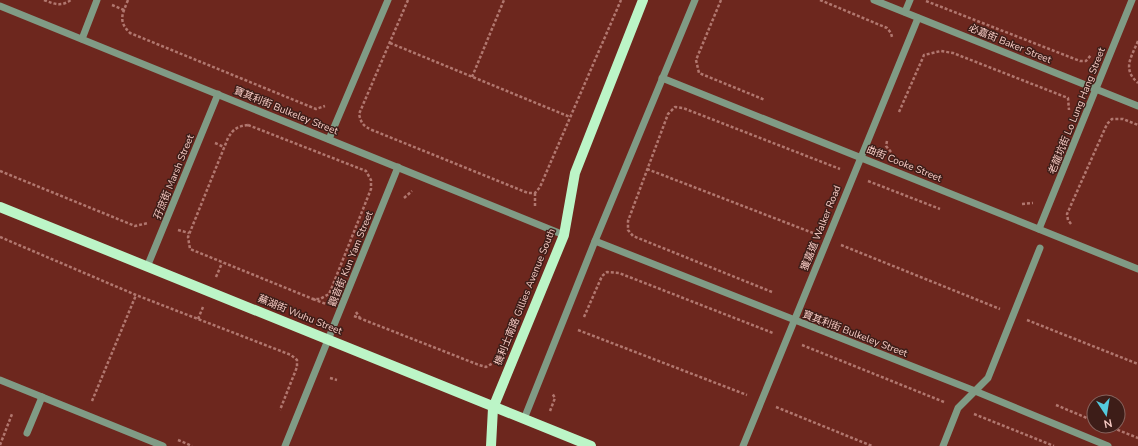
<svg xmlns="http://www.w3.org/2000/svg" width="1138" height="446" viewBox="0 0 1138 446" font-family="'Nunito Sans','Noto Sans TC',sans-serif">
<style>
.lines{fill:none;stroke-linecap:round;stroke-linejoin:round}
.path{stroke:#b1776f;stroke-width:2.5;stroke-dasharray:3 2;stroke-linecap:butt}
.minor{stroke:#809b85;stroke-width:7}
.major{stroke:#bcf5c7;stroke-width:10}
.labels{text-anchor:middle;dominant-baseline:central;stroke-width:3;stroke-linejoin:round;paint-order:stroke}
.street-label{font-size:10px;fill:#f7cbc4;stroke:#3d1d18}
</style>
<rect width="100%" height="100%" fill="#6d271e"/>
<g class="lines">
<g class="path">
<path d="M 44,0 C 54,4 61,7 71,0"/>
<path d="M 128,0 C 122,15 118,21 130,33 L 316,109 L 325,106"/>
<path d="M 408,0 L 359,114 C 361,123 363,126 372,130 L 528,193 L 535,193 L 540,187 L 621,0"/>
<polyline points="721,0 696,60 699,73 765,100"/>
<polyline points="820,0 887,28 891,33 892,37"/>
<polyline points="926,1 1080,61 1086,61 1091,55"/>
<polyline points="112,5 124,10"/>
<path d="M 1138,41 C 1131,58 1122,69 1138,83"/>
<polyline points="390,43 570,117"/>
<polyline points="472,77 504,0"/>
<polyline points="899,112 924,55 941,51 953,53 1068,98 1069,110"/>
<path d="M 248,125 L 366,171 L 371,180 L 371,189 L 332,287 L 329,294 L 320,299 L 313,299 L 190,249 L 188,237 L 228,138 C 233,129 238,126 248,125 Z"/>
<polyline points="887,141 886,146 891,152"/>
<polyline points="215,143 224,147"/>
<polyline points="647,169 813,233"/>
<polyline points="0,171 135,226 148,223"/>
<polyline points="868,181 940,209"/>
<polyline points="535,193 535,207"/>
<polyline points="404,198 412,191"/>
<polyline points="1022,204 1033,203"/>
<polyline points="1071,224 1068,220 1067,214 1107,124 1112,119 1123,119 1138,125"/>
<polyline points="178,230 189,233"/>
<polyline points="0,237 136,295 291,355 297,360 297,367 280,410"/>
<polyline points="841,245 1000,309"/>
<polyline points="216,277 222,263"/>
<polyline points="772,292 633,236 628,230 628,221 668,114 675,107 683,108 840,169"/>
<polyline points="313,299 326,304"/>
<polyline points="356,312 360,318"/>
<polyline points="354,316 479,365 486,367 493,363"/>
<polyline points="584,317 602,276 607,272 619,273 773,333"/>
<polyline points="198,319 203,307"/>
<polyline points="1027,320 1138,364"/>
<polyline points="578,330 747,395"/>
<polyline points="802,345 944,402"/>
<polyline points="330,378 337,380"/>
<polyline points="92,401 136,295"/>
<polyline points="1056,405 1094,421"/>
<polyline points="776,407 872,446"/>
<polyline points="550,411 555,398 552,393"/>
<polyline points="974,414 1054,446"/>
<polyline points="1108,426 1138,438"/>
<polyline points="178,440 192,446"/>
<polyline points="0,445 12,414"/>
</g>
<g class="minor">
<polyline points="874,0 1138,106"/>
<polyline points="0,6 564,235"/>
<polyline points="905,12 910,0"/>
<polyline points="82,39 97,0"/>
<polyline points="662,78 1138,269"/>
<polyline points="329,139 388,0"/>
<polyline points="1039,229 1132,0"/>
<polyline points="595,241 975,391 1108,446"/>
<polyline points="147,267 218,94"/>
<polyline points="0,380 163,446"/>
<polyline points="524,419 595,241 695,0"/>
<polyline points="27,433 42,397"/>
<polyline points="285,446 398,167"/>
<polyline points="743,446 918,18"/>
<polyline points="943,446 958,408 988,378 1040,248"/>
</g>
<g class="major">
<polyline points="0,207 591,446"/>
<polyline points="491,446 493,408 564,235 575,173 643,0"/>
</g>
</g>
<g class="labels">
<g class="street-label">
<text transform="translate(1010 44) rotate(22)">必嘉街 Baker Street</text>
<text transform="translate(286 111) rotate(22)">寶其利街 Bulkeley Street</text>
<text transform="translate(1077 111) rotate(-68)">老龍坑街 Lo Lung Hang Street</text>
<text transform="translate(904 164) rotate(22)">曲街 Cooke Street</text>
<text transform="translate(174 177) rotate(-68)">孖庶街 Marsh Street</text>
<text transform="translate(821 228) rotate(-68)">獲嘉道 Walker Road</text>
<text transform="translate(351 259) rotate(-68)">觀音街 Kun Yam Street</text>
<text transform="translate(525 297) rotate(-68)">機利士南路 Gillies Avenue South</text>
<text transform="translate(300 315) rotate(22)">蕪湖街 Wuhu Street</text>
<text transform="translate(855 334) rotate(21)">寶其利街 Bulkeley Street</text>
</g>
</g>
<g transform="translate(1106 414) rotate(168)"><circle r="19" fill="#3d1d18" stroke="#87635d"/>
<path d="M0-3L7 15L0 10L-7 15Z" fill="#54cadd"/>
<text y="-6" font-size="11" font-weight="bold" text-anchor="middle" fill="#f7cbc4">N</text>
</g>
</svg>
